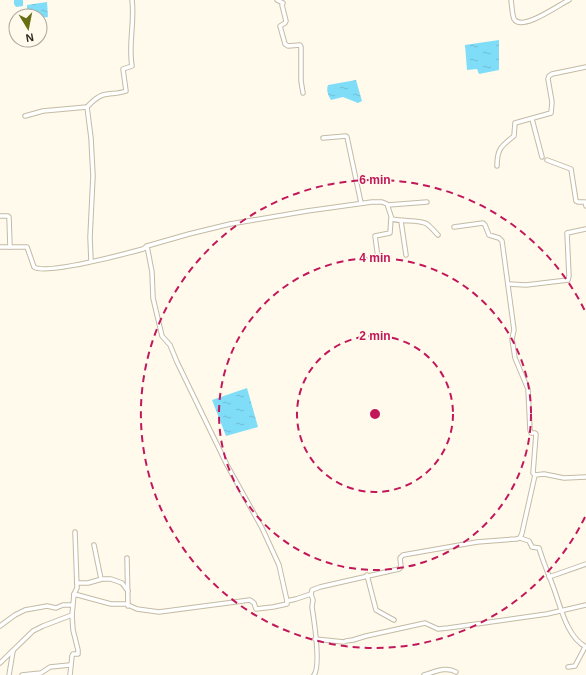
<svg xmlns="http://www.w3.org/2000/svg" width="586" height="675" viewBox="0 0 586 675" font-family="Arial,sans-serif">
<style>
.water{fill:url(#water-ripples)}
.lines{fill:none;stroke-linecap:round;stroke-linejoin:round}
.street-casing{stroke:#c3bba4;stroke-width:5.5}
.street{stroke:#fff;stroke-width:3.5}
.ring{fill:none;stroke:#c2185b;stroke-width:2;stroke-dasharray:7 5}
.centre{fill:#c2185b;stroke:#fffaec;stroke-width:2}
.ring-label{font-size:12px;text-anchor:middle;font-weight:bold;fill:#c2185b;stroke:#fffaec;stroke-width:3;stroke-linejoin:round;paint-order:stroke}
</style>
<defs>
<pattern id="water-ripples" width="26" height="14" patternUnits="userSpaceOnUse"><rect width="26" height="14" fill="#80ddf8"/><path d="M2 4q2-2 4 0t4 0M15 11q2-2 4 0t4 0" fill="none" stroke="#6fbed4"/></pattern>
</defs>
<rect width="100%" height="100%" fill="#fffaec"/>
<g class="water">
<polygon points="14,0 23,0 23,6 16,7 14,4"/>
<polygon points="47,2 48,17 40,18 40,16 27,16 27,5"/>
<polygon points="499,40 499,70 479,74 477,69 467,70 465,45"/>
<path d="M 356,80 L 362,101 L 358,103 L 343,97 L 331,100 C 328,95 326,90 328,85 Z"/>
<polygon points="247,388 258,427 226,436 212,400"/>
</g>
<g class="lines">
<g class="street-casing">
<g id="street">
<polyline points="277,0 283,3 282,5 286,21 285,23 280,26 285,44 288,46 300,45 301,47 301,81 303,93"/>
<path d="M 511,0 C 512,6 512,14 514,19 C 522,32 560,4 569,0"/>
<polyline points="25,116 43,111 87,107"/>
<polyline points="532,119 542,157"/>
<polyline points="323,138 346,136 347,137 361,203"/>
<polyline points="547,160 571,169 576,201 578,202 585,202 586,206"/>
<path d="M 497,166 C 497,149 501,146 514,136 L 515,123 L 551,113 L 552,102 L 548,79 L 549,76 L 552,74 L 586,67"/>
<polyline points="388,205 427,202"/>
<polyline points="0,216 8,216 9,217 10,247"/>
<polyline points="401,221 406,255"/>
<path d="M 147,246 L 189,234 L 230,224 L 307,211 L 372,202 L 382,202 L 387,204 L 392,219 C 402,222 420,219 427,224 C 431,227 435,232 438,235"/>
<path d="M 0,247 L 27,247 L 34,267 C 46,275 125,254 143,249 L 147,246 L 152,272 L 153,298 L 162,336 L 170,345 L 177,362 L 227,465 L 262,528 L 279,565 L 287,601"/>
<polyline points="378,258 375,236 390,233 391,218"/>
<path d="M 91,261 L 90,237 L 93,176 L 91,138 L 87,107 C 91,103 96,97 103,95 C 110,93 119,94 126,91 L 123,69 L 132,66 C 128,44 135,22 132,0"/>
<polyline points="508,284 526,285 568,280 569,276 567,233 586,229"/>
<polyline points="535,475 544,474 564,478 586,477"/>
<path d="M 520,538 L 529,541 L 532,547 L 539,548 C 543,562 549,575 554,589 C 561,608 567,637 586,647"/>
<polyline points="94,545 101,579"/>
<polyline points="127,558 128,606"/>
<polyline points="367,575 376,610 394,620"/>
<polyline points="549,577 586,564"/>
<polyline points="77,583 88,583 102,579 111,579 122,583 128,591"/>
<polyline points="74,594 77,588 75,532"/>
<polyline points="311,594 312,590 320,587 399,569 401,567 400,558 403,555 477,542 516,539 520,538 522,533 535,475 533,473 536,434 535,433 531,433 530,430 528,389 515,358 512,339 514,330 502,241 499,238 489,235 485,225 483,223 454,227"/>
<polyline points="0,626 15,615 25,610 47,606 56,608 63,605 72,605"/>
<polyline points="315,639 344,642 346,641 353,640 366,636 425,623 438,629 448,628 547,614 586,605"/>
<path d="M 0,663 L 33,631 L 43,626 L 72,615 L 74,594 L 111,604 L 126,604 L 137,609 L 159,612 L 250,600 L 254,603 L 256,609 L 273,607 L 287,604 L 287,601 L 296,599 L 311,594 L 313,600 L 312,607 C 314,620 321,666 314,675"/>
<polyline points="568,667 575,666 585,647"/>
<polyline points="9,675 13,651"/>
<polyline points="22,675 41,673 50,667 70,665"/>
<polyline points="70,675 72,656 73,654 78,654 78,650 73,630 72,615"/>
<path d="M 424,675 C 435,672 446,666 456,672"/>
</g>
</g>
<use href="#street" class="street"/>
</g>
<g class="ring">
<circle cx="375" cy="414" r="78"/>
<circle cx="375" cy="414" r="156"/>
<path d="M585 517A234 234 0 1 1 585 311"/>
</g>
<circle cx="375" cy="414" r="6" class="centre"/>
<g class="ring-label">
<text x="375" y="184">6 min</text>
<text x="375" y="262">4 min</text>
<text x="375" y="340">2 min</text>
</g>
<g transform="translate(28 28) rotate(170)"><circle r="19" fill="#fffaec" stroke="#aba69a"/>
<path d="M0-3L7 15L0 10L-7 15Z" fill="#6a6e12"/>
<text y="-6" font-size="11" font-weight="bold" text-anchor="middle" fill="#2c2920">N</text>
</g>
</svg>
